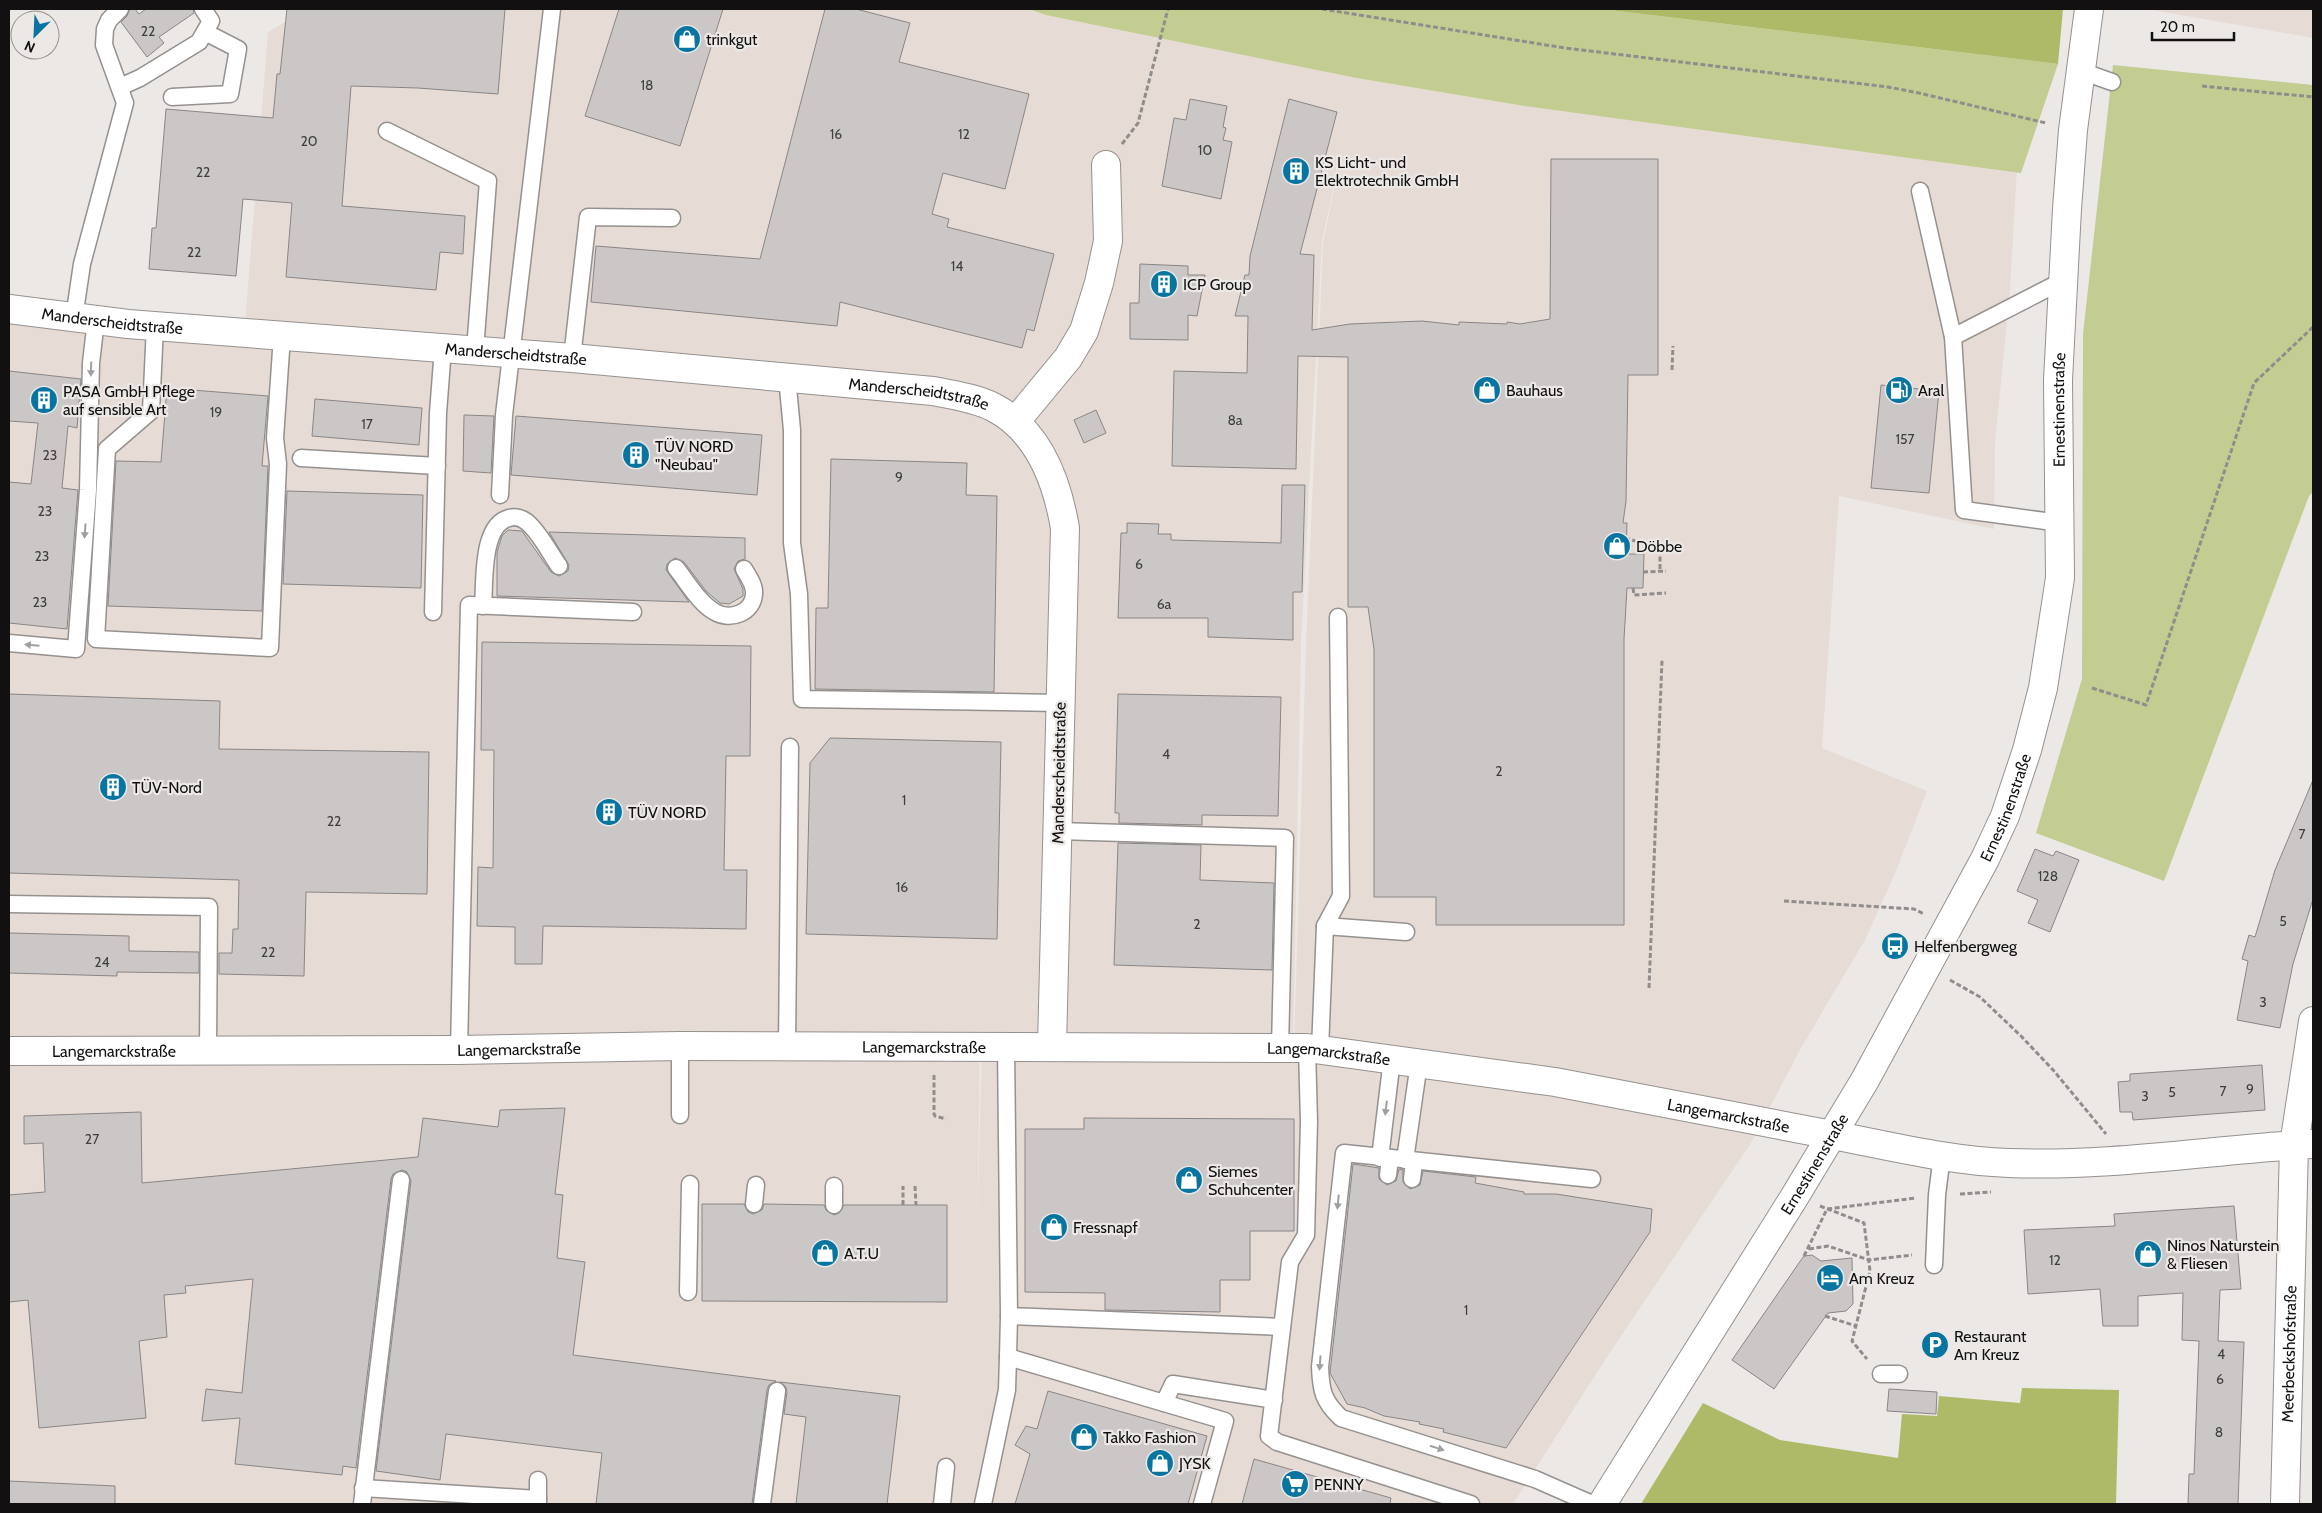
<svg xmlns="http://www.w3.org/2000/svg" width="2322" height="1513" viewBox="0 0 2322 1513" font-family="Cabin,sans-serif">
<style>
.built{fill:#e7dbd5;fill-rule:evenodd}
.green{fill:#c3cc91}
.forest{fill:#afba68}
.building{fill:#ccc7c7;stroke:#8a8686}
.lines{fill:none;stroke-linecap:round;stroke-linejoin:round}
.service-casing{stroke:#95918f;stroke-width:19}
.minor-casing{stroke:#95918f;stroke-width:30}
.tertiary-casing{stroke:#95918f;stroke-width:30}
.secondary-casing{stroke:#95918f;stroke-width:30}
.path{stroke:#918d8c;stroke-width:3;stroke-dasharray:5 2.5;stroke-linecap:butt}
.service{stroke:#fff;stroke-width:16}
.minor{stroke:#fff;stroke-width:28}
.tertiary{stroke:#fff;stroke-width:28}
.secondary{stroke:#fff;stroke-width:28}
.oneway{fill:#a09f9f}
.labels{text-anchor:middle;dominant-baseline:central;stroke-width:4.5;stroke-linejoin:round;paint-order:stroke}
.number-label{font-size:14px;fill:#403e3e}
.poi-label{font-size:16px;fill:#121010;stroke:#ece8e6;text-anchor:start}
.street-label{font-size:16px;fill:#121010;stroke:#ece8e6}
</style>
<rect width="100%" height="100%" fill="#ece8e6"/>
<g class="built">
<path d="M 307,9 L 1029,9 L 1046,15 L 2018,150 L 2010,290 L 1995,443 L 1994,529 L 1839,496 L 1822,748 L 1927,791 L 1896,871 L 1865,940 L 1801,1048 L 1751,1143 L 1605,1360 L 1513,1504 L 9,1504 L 9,312 L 244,337 L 268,32 ZM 1343,147 L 1323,243 L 1306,645 L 1294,1049 L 982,1048 L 977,1230 L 980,1045 L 1293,1045 L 1301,644 L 1322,240 Z"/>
<polygon points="2147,9 2313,9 2313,38"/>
</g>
<g class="green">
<polygon points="1029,9 1601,9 2058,64 2021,173 1525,106 1357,78 1046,15"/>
<polygon points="2113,65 2313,85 2313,492 2309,496 2164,881 2036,833 2082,679 2083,334"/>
</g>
<g class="forest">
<polygon points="1601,9 2063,9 2058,64"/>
<polygon points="2022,1388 2119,1390 2116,1504 1641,1504 1703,1403 1780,1440 1898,1458 1902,1414 1937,1416 1939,1396 2020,1403"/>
</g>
<g class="building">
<polygon points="130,9 135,9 139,14 146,9 193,9 194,13 159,37 164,43 147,57 121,22 127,16"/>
<polygon points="287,9 505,9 498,94 418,88 351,86 342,206 465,216 463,254 440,252 436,290 286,277 292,203 243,199 236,276 149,269 152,228 156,228 166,109 273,118 277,74 280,74"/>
<polygon points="619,9 723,9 680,146 585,116"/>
<polygon points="825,9 856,9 910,23 899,62 1029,94 1005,189 943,173 932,214 949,219 947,227 1054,254 1034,331 1027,329 1022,348 840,302 837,326 591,302 596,246 760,259"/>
<polygon points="1190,99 1227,106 1223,127 1226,128 1223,140 1232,142 1221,199 1162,186 1174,118 1186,120"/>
<polygon points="1289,99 1337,112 1300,254 1314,255 1312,330 1350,324 1422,321 1459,325 1459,322 1507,324 1507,322 1520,324 1550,319 1551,159 1658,159 1658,375 1628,375 1626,501 1623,523 1627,523 1626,554 1644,554 1643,588 1627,588 1624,639 1624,925 1436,925 1436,897 1374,897 1374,649 1368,607 1348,607 1348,357 1298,356 1296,469 1172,466 1174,371 1247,373 1248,316 1235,316 1245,275 1249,275 1250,256"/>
<polygon points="1140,264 1188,266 1188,275 1205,275 1197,316 1188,315 1188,340 1130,339 1130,303 1139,303"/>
<polygon points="9,371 81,379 77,428 68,426 62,488 78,490 67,629 9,623 9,482 31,484 38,423 9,421"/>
<polygon points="1881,385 1939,391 1929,493 1871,488"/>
<polygon points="167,388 268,396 262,466 268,466 262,611 108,606 116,461 161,462"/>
<polygon points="315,399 422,408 419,445 312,436"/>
<polygon points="1096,410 1106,433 1084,443 1074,420"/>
<polygon points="464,415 494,416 491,473 463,471"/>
<polygon points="516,416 762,435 757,495 511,475"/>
<polygon points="831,459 967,463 966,495 997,496 994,692 815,689 816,608 828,608"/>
<polygon points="1282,485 1305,485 1302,592 1293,592 1293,640 1208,637 1208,618 1118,618 1121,533 1127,533 1127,523 1159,524 1158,534 1171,534 1171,540 1281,543"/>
<polygon points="287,491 423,495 421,588 283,584"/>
<polygon points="508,530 522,531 551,572 559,576 568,571 569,565 549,532 745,538 745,559 738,561 734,569 743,589 743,596 729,604 720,603 706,591 684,562 675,558 667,564 666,570 689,602 497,596 497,552 502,536"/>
<polygon points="482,642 751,646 750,756 726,756 724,870 747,870 746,929 543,926 542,964 515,964 515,927 477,926 478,867 493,868 494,750 481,750"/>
<polygon points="9,694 220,701 219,749 429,752 427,894 306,892 304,976 219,974 219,953 232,953 233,929 238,929 239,880 9,873"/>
<polygon points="1118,694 1281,697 1278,816 1202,815 1202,825 1119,823 1119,813 1115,813"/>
<polygon points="830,738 1001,742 997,939 806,934 810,763"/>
<polygon points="2313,780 2313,899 2293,964 2280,1028 2237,1020 2248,961 2242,959 2249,935 2255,937 2275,870"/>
<polygon points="1118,843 1201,845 1200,880 1274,883 1272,970 1114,965"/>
<polygon points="2035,849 2053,856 2056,851 2079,860 2050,932 2028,923 2038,900 2017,891"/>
<polygon points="9,933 129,936 129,951 199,952 199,973 117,972 117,976 9,973"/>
<polygon points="2262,1065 2265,1110 2133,1120 2132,1112 2120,1112 2118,1082 2130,1081 2130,1074"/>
<polygon points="565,1108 555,1194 563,1195 557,1258 585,1262 573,1355 776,1381 769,1385 767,1390 752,1504 596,1504 602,1453 446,1434 440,1480 376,1471 411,1181 407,1172 402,1170 393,1174 391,1179 356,1468 343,1466 342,1475 235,1464 240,1418 202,1421 206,1389 242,1393 253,1279 185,1286 186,1293 164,1295 167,1337 139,1341 146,1418 39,1428 28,1300 9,1302 9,1195 45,1192 43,1143 24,1144 24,1116 141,1112 142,1183 418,1157 423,1118 498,1127 500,1110"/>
<polygon points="1084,1118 1294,1119 1294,1231 1250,1231 1250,1280 1220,1280 1220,1312 1105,1310 1105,1293 1025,1292 1025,1129 1084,1129"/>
<polygon points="1353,1164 1379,1168 1379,1179 1387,1185 1396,1181 1399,1169 1403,1170 1403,1182 1410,1189 1420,1185 1423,1171 1476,1177 1475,1183 1524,1192 1524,1194 1556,1194 1652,1209 1650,1232 1506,1448 1443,1432 1444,1429 1419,1424 1420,1422 1384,1416 1365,1408 1347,1404 1330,1373"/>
<polygon points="702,1204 744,1204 748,1212 753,1214 762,1210 764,1204 824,1205 826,1210 834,1215 839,1213 844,1205 947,1205 947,1302 702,1301"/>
<polygon points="2234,1206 2241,1289 2220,1290 2218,1341 2244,1342 2238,1504 2188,1504 2189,1474 2194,1474 2199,1341 2182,1340 2183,1293 2138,1296 2138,1326 2103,1326 2100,1289 2028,1294 2024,1230 2115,1226 2114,1214"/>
<polygon points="1812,1255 1821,1261 1852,1258 1853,1304 1846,1311 1828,1313 1774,1389 1732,1360 1801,1260 1804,1256"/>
<polygon points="780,1382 900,1396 887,1504 796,1504 806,1417 784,1414 787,1392 786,1387"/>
<polygon points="1889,1389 1937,1392 1936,1414 1887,1411"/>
<polygon points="1048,1391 1207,1436 1188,1504 1015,1504 1030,1454 1015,1445 1026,1426 1037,1429"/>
<polygon points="1254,1459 1391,1498 1390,1504 1242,1504"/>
<polygon points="9,1481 115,1486 115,1504 9,1504"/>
</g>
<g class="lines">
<g class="service-casing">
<g id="service">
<polyline points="2081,71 2112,82"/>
<polyline points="120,87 140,78 199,42 211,21 203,9"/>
<polyline points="172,97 230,94 238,49 205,32"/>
<polyline points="387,131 488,181 475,350"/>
<polyline points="1920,191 1953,337 1964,510 2060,523"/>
<polyline points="74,318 82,264 125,103 104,45 105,29 109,20 120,9"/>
<polyline points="155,326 151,411 107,449 96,639 270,648 278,464 275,438 282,336"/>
<polyline points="1953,337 2064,280"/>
<polyline points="572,358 588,217 672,218"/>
<polyline points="787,377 792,430 792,543 799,594 802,699 1061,703"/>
<polyline points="301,458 437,466"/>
<polyline points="500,495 504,415 552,9"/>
<path d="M 676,568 C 688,583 699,603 715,612 C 730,621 753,613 754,594 C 755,585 748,576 744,569"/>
<path d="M 483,606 C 485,582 481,525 509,518 C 515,516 522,518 527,522 C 540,533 549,552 559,566"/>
<polyline points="433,612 438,413 443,348"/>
<polyline points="9,643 76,649 88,490 91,363 96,320"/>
<polyline points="1058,831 1285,838 1280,1048"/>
<polyline points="9,904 209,907 208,1049"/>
<polyline points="1325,926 1341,896 1338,617"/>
<polyline points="680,1046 680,1115"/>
<polyline points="787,1047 790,747"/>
<polyline points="1006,1047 1009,1316 1282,1327"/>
<polyline points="1307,1048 1309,1122 1306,1235 1290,1262 1269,1436 1277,1442 1471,1504"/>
<polyline points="459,1050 469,605 633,612"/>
<polyline points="1320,1050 1325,926 1406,932"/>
<polyline points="1380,1158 1392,1059"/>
<polyline points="1405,1160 1419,1063"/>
<polyline points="1388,1175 1390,1159"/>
<polyline points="1412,1179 1414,1162"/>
<path d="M 1592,1179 L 1344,1153 L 1320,1367 C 1321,1391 1323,1401 1341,1418 L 1535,1479 L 1592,1504"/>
<polyline points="754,1204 756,1185"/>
<polyline points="834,1205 834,1186"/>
<polyline points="1934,1265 1937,1195 1942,1155"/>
<polyline points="688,1292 690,1184"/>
<polyline points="1009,1316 1008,1357 1164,1403 1173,1384 1274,1400"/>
<polyline points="1881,1374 1899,1374"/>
<polyline points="1164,1403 1225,1421 1202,1504"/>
<polyline points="363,1488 538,1499"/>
<polyline points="362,1504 401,1180"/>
<polyline points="538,1504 538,1480"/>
<polyline points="762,1504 777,1391"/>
<polyline points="942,1504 946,1467"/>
<polyline points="983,1504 1007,1390 1008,1357"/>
</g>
</g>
<g class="minor-casing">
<g id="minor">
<path id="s1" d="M 9,309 L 128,324 L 572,358 L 933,391 C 953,395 975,398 993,407 C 1038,430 1057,481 1065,528 L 1052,1046"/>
<polyline points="1015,422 1068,358 1084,331 1099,283 1108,241 1106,165"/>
<path d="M 1832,1135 C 1890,1146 1950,1161 2009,1163 C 2110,1167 2211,1150 2312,1144"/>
<path id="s2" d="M 2285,1504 L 2294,1145 L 2313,1021"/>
</g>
</g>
<g class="tertiary-casing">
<g id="tertiary">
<path id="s3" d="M 9,1051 L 459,1050 L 680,1046 L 1307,1048 L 1555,1082 L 1832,1135"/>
</g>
</g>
<g class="secondary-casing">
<g id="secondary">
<path id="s4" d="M 1602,1504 L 1795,1196 L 1865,1080 L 1985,859 L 2005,816 L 2027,750 L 2043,688 L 2060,578 L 2058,380 L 2067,209 L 2073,130 L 2089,9"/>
</g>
</g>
<g class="path">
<polyline points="1322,9 1565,48 1888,87 1919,93 2046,123"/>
<polyline points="2202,86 2313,97"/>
<polyline points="1122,144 1138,123 1168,9"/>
<polyline points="1672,370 1673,346"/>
<polyline points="1625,538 1660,548 1660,572"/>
<polyline points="1643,572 1666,571"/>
<polyline points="1633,588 1634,595 1666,593"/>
<polyline points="2092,688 2146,705 2254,383 2313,327"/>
<polyline points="1784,901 1914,909 1924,914"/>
<polyline points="1950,980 1980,997 2021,1036 2054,1071 2106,1134"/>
<polyline points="1649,988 1662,660"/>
<polyline points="934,1075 934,1114 935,1116 946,1119"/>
<polyline points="915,1186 916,1205"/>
<polyline points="1960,1194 1991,1192"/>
<polyline points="903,1205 903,1186"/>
<polyline points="1820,1206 1864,1223 1870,1271 1852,1341 1867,1359"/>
<polyline points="1809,1249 1828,1246 1869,1260 1912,1255"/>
<polyline points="1804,1256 1827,1209 1916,1198"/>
<polyline points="1825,1316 1856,1326"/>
</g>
<use href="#service" class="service"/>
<use href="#minor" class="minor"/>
<use href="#tertiary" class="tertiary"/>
<use href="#secondary" class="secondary"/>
</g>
<defs><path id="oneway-solid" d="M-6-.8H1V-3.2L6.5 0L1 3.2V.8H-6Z" transform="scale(1.25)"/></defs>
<g class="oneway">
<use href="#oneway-solid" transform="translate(91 369) rotate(92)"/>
<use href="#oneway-solid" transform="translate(85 531) rotate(94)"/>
<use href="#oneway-solid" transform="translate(32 645) rotate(-175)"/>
<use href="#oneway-solid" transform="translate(1386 1108) rotate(97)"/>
<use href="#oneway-solid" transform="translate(1338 1202) rotate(96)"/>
<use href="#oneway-solid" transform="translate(1320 1363) rotate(94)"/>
<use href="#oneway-solid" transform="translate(1437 1448) rotate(18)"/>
</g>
<defs>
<g id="shop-disc" transform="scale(1.4375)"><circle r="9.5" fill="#07759f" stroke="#ece8e6"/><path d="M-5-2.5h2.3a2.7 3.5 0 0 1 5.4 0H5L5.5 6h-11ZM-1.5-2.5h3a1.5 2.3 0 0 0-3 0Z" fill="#fff"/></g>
<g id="building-disc" transform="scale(1.4375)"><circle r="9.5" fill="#07759f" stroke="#ece8e6"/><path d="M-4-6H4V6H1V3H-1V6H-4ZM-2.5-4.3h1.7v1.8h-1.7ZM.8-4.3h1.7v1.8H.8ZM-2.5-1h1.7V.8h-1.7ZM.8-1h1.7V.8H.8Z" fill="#fff"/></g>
<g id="fuel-disc" transform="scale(1.4375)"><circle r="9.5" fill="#07759f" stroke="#ece8e6"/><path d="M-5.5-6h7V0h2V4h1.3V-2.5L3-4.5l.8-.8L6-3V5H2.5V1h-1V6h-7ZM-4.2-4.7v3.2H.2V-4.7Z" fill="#fff"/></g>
<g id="bus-disc" transform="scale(1.4375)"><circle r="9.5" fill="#07759f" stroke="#ece8e6"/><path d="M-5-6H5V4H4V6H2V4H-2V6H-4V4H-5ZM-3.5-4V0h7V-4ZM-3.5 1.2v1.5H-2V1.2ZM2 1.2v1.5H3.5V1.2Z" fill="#fff"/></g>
<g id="hotel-disc" transform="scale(1.4375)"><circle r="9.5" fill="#07759f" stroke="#ece8e6"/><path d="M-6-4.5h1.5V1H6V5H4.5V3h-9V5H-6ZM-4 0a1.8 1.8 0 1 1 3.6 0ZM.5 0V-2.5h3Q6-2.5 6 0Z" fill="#fff"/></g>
<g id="parking-disc" transform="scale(1.4375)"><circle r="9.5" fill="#07759f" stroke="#ece8e6"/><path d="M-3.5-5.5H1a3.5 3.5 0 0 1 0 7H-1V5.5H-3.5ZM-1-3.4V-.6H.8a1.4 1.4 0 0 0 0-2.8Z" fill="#fff"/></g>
<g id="supermarket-disc" transform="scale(1.4375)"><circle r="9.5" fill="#07759f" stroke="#ece8e6"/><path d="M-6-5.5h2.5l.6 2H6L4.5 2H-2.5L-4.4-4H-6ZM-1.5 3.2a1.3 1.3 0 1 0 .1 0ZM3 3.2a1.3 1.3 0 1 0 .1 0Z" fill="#fff"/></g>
</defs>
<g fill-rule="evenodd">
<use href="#shop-disc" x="687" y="39"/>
<use href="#building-disc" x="1296" y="171"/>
<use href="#building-disc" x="1164" y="284"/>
<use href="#shop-disc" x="1487" y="390"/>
<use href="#fuel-disc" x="1899" y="390"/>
<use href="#building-disc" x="44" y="400"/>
<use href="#building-disc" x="636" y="455"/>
<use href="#shop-disc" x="1617" y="546"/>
<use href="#building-disc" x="113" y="787"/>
<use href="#building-disc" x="609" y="812"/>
<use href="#bus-disc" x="1895" y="946"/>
<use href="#shop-disc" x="1189" y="1180"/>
<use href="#shop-disc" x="1054" y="1227"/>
<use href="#shop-disc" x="825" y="1253"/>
<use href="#shop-disc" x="2148" y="1254"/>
<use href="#hotel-disc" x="1830" y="1278"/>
<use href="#parking-disc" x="1935" y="1345"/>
<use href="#shop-disc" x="1084" y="1437"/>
<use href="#shop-disc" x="1160" y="1463"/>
<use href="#supermarket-disc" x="1295" y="1484"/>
</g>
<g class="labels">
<g class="number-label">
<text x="148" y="31">22</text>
<text x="647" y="85">18</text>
<text x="836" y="134">16</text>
<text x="964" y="134">12</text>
<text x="309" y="141">20</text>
<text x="1205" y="150">10</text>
<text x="203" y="172">22</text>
<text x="194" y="252">22</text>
<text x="957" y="266">14</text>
<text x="216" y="412">19</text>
<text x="1235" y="420">8a</text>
<text x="367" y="424">17</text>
<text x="1905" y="439">157</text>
<text x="50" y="455">23</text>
<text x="899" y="477">9</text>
<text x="45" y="511">23</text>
<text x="42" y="556">23</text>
<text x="1139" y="564">6</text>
<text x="40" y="602">23</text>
<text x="1164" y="604">6a</text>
<text x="1166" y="754">4</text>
<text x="1499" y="771">2</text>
<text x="904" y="800">1</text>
<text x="334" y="821">22</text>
<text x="2302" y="834">7</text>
<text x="2048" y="876">128</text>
<text x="902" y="887">16</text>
<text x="2283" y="921">5</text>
<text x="1197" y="924">2</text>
<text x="268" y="952">22</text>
<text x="102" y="962">24</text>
<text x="2263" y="1002">3</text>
<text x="2250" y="1089">9</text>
<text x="2223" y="1091">7</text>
<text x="2172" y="1092">5</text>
<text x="2145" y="1096">3</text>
<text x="92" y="1139">27</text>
<text x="2055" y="1260">12</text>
<text x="1466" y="1310">1</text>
<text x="2221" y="1354">4</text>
<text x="2220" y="1379">6</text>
<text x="2219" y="1432">8</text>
</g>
<g class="poi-label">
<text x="706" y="39">trinkgut</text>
<text x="1315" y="162">KS Licht- und<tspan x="1315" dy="18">Elektrotechnik GmbH</tspan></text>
<text x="1183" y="284">ICP Group</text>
<text x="1506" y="390">Bauhaus</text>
<text x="1918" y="390">Aral</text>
<text x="63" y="391">PASA GmbH Pflege<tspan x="63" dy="18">auf sensible Art</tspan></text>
<text x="655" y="446">TÜV NORD<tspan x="655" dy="18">"Neubau"</tspan></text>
<text x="1636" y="546">Döbbe</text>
<text x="132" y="787">TÜV-Nord</text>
<text x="628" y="812">TÜV NORD</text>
<text x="1914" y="946">Helfenbergweg</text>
<text x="1208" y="1171">Siemes<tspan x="1208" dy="18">Schuhcenter</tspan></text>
<text x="1073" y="1227">Fressnapf</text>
<text x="2167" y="1245">Ninos Naturstein<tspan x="2167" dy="18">&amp; Fliesen</tspan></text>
<text x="844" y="1253">A.T.U</text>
<text x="1849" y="1278">Am Kreuz</text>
<text x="1954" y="1336">Restaurant<tspan x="1954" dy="18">Am Kreuz</tspan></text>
<text x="1103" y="1437">Takko Fashion</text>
<text x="1179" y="1463">JYSK</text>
<text x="1314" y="1484">PENNY</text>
</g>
<g class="street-label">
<text stroke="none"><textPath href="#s1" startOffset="104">Manderscheidtstraße</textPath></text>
<text stroke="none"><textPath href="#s1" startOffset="509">Manderscheidtstraße</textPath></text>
<text stroke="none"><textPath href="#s1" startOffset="914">Manderscheidtstraße</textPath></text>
<text stroke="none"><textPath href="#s4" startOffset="1211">Ernestinenstraße</textPath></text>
<text transform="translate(1059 773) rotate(-89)">Manderscheidtstraße</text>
<text stroke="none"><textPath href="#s4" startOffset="806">Ernestinenstraße</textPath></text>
<text stroke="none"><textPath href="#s3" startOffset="915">Langemarckstraße</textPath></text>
<text stroke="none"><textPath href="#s3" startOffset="510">Langemarckstraße</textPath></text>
<text stroke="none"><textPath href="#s3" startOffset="105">Langemarckstraße</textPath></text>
<text stroke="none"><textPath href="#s3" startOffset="1320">Langemarckstraße</textPath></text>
<text stroke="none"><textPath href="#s3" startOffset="1725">Langemarckstraße</textPath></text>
<text stroke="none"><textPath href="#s4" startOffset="401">Ernestinenstraße</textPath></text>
<text stroke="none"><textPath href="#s2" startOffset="150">Meerbeckshofstraße</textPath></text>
</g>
</g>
<rect width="2322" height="1513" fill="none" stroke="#121010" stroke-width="20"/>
<g transform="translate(35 35) rotate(204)"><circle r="24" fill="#ece8e6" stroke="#959290"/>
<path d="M0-4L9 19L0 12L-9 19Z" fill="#07759f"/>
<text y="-8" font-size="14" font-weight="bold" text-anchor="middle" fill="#121010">N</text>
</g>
<path d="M2152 32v8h82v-8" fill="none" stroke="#121010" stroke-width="2.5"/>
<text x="2160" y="32" font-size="15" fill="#121010" stroke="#ece8e6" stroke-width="4" paint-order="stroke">20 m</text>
</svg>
